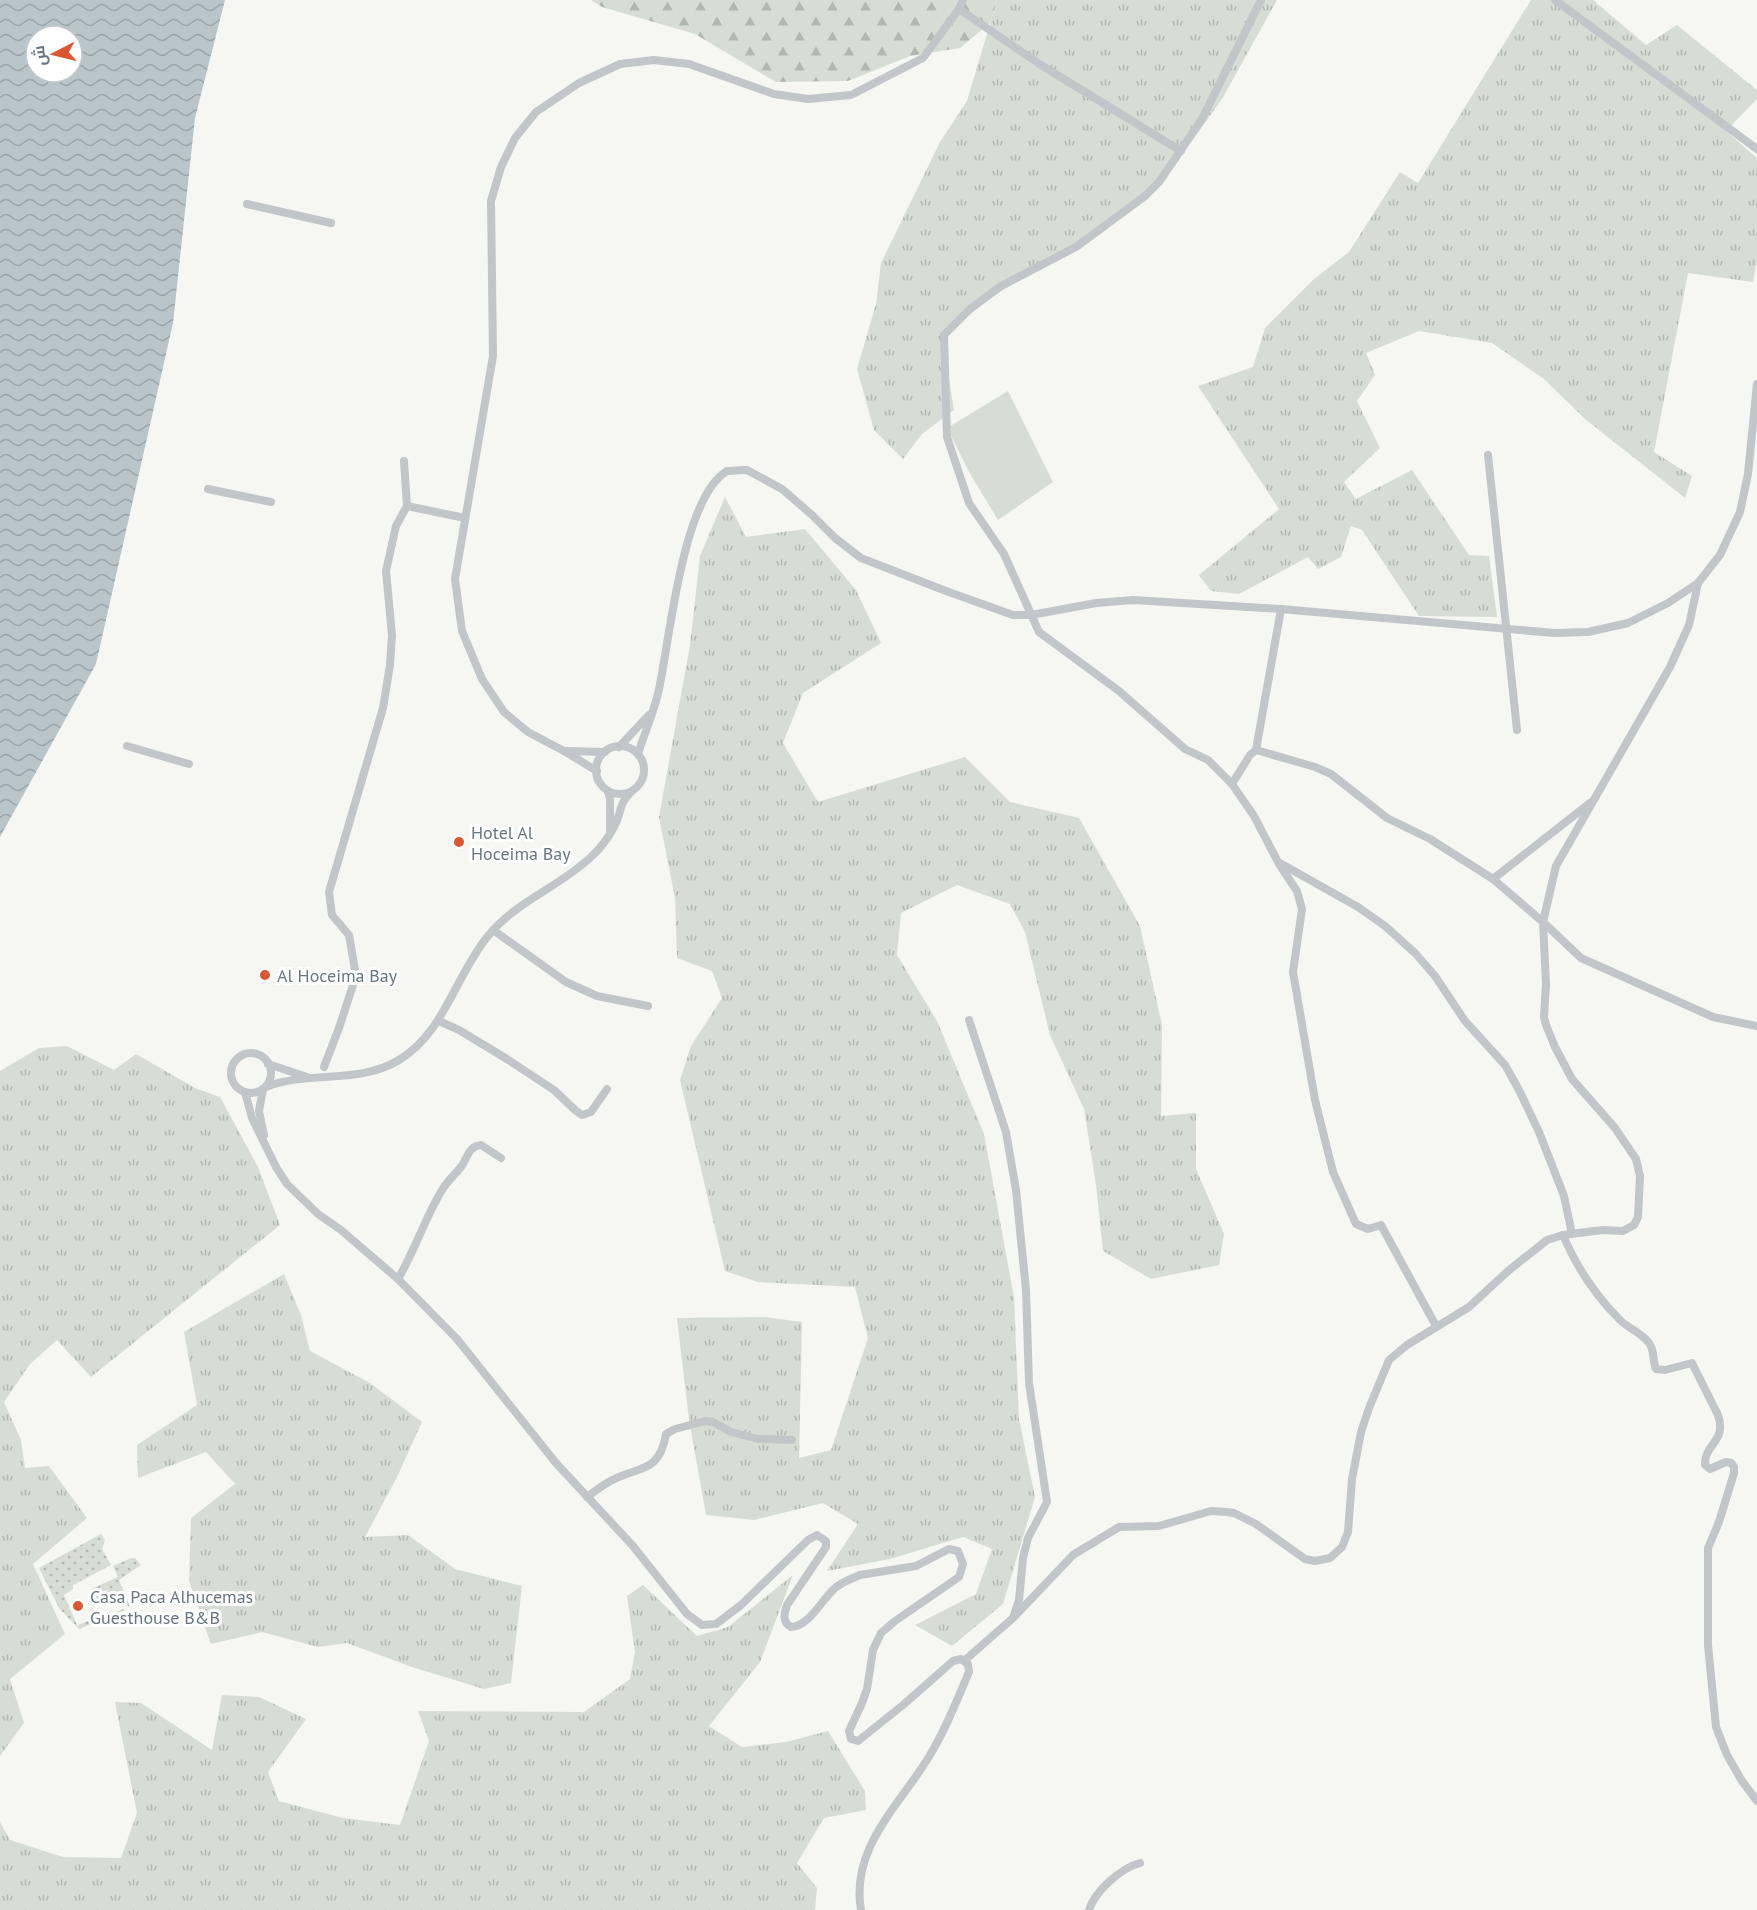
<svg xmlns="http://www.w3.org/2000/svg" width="1757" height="1910" viewBox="0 0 1757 1910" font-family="'PT Sans',Cairo,sans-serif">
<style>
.grass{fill:url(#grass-tufts)}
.forest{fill:url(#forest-firs)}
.park{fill:url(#park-dots)}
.pitch{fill:#d7ddd4}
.water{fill:url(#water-waves);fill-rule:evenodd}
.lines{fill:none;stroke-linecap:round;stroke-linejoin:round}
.street{stroke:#c2c6c9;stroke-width:8}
.poi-dot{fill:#d95731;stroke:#fff;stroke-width:2}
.labels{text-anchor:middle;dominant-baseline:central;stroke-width:6;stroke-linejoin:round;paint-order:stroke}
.poi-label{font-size:18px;fill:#677682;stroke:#fff;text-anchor:start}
</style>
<defs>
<pattern id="grass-tufts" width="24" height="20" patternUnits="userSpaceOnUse" patternTransform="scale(1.5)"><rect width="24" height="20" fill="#d7ddd4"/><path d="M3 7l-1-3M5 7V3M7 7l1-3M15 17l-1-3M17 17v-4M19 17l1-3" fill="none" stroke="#b2b8b1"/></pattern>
<pattern id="forest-firs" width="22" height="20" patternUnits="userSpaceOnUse" patternTransform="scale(1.5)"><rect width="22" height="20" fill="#d7ddd4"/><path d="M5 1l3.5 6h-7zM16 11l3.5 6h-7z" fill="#b2b8b1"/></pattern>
<pattern id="park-dots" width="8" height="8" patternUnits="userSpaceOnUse" patternTransform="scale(1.5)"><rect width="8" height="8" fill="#d7ddd4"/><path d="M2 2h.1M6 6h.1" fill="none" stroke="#b2b8b1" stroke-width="1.8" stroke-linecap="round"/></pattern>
<pattern id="water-waves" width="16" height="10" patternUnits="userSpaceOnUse" patternTransform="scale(1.5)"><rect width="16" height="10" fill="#bac5c9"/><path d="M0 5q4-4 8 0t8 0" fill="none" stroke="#9ba5a9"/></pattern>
</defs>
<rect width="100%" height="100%" fill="#f6f6f3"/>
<g class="grass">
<polygon points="997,0 1277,0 1222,99 1157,189 1087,243 994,295 942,336 954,410 922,434 903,459 874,430 857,369 876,304 881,263 940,142 967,101"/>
<polygon points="1531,0 1593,0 1646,45 1677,25 1757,90 1757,99 1726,131 1757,158 1757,261 1753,282 1688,273 1654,452 1692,476 1685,498 1585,419 1544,379 1492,343 1419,331 1366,353 1375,375 1357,401 1380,448 1344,482 1356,499 1412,470 1469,555 1489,556 1497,617 1419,616 1362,530 1351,526 1341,557 1318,569 1308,557 1239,594 1211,591 1199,575 1279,509 1198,386 1253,367 1265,328 1314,279 1349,252 1400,172 1418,183"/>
<polygon points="725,497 746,537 805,529 856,590 881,643 803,693 783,743 818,802 965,757 1010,802 1079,818 1140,926 1162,1025 1161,1116 1196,1113 1196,1169 1224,1234 1219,1265 1151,1279 1103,1251 1096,1185 1084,1109 1050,1035 1025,932 1010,904 957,885 901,913 897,955 937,1021 984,1134 1014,1297 1019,1419 1035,1497 1003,1604 952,1646 915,1625 976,1594 992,1549 963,1537 890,1559 827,1571 858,1524 823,1503 754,1520 706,1515 689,1420 677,1318 765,1317 802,1322 799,1458 831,1450 868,1338 855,1287 758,1282 725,1271 680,1080 691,1046 722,998 712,971 677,958 675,898 659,817 690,645 700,556"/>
<polygon points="67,1046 114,1070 136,1054 195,1088 220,1097 258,1167 280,1225 91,1377 57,1340 30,1364 4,1402 21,1440 25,1468 49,1466 87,1518 33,1564 65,1634 10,1679 24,1723 0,1756 0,1071 39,1048"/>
<polygon points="284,1274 301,1315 310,1351 370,1383 422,1422 397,1477 365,1537 408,1535 455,1569 522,1586 511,1683 484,1689 412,1667 347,1643 318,1647 262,1632 211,1644 189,1581 191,1518 235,1484 206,1452 138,1478 137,1445 197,1405 184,1332"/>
<polygon points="793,1575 760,1662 709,1726 742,1747 786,1742 828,1731 865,1791 866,1810 824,1818 797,1863 817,1888 815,1910 0,1910 0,1822 10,1840 63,1857 121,1858 137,1813 115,1702 141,1703 212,1750 222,1695 259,1697 306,1719 268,1772 279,1801 343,1818 400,1825 429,1741 418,1711 584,1712 630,1679 635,1652 627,1596 643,1585 697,1636 728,1627"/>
</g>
<polygon class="forest" points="591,0 997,0 990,23 960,48 910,56 848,81 776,82 695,34 602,7"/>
<g class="park">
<polygon points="101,1534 105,1540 102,1549 111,1565 73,1585 73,1589 64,1595 78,1627 78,1625 92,1619 95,1621 123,1609 125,1610 79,1629 59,1608 39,1568"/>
<polygon points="131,1558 135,1558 141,1565 119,1580 130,1607 124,1604 99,1605 97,1601 94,1602 91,1589 118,1577 113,1566"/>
</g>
<polygon class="pitch" points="1008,391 1053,482 998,520 969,472 947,428"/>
<path class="water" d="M 0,0 L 225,0 L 195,118 L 173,323 L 96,664 L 0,837 ZM 36,36 L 72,36 L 72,72 L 36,72 Z"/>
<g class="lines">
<g class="street">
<polyline points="1261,0 1202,119 1159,182 1145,196 1076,247 1001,286 970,309 944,335 947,437 969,503 1004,554 1039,632 1119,691 1185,749 1208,760 1232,784 1254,816 1278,862 1358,907 1385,926 1415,953 1435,976 1465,1021 1505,1065 1519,1090 1539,1132 1564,1196 1572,1234"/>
<polyline points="1555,0 1757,149"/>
<polyline points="959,9 1041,65 1181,151"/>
<polyline points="247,204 331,223"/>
<polyline points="1488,455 1517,730"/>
<polyline points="208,489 271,502"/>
<polyline points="407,506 465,518"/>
<polyline points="127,746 189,764"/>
<circle cx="620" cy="770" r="24"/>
<polyline points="619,747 649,715"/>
<polyline points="1256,750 1315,767 1331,774 1387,818 1430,839 1493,879 1543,922 1581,958 1713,1017 1757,1026"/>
<polyline points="565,751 605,752"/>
<path d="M 638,754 C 645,731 656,708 660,684 C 670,636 683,497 727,471 L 747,470 L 782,489 L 812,515 L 835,538 L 861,558 L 946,591 L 1013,615 L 1031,615 L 1096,603 L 1133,600 L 1281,609 L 1554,633 L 1588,632 L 1628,623 L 1668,603 L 1698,583 L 1720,555 L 1740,512 L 1748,474 L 1757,384"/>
<polyline points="597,771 564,751 528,732 504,712 482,679 462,631 455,579 493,356 491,201 501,167 515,138 536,112 579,83 620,64 654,60 689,64 774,94 808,99 851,95 923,58 959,9 963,0"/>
<polyline points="1232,784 1250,755 1256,750 1281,609"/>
<polyline points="608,791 610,799 610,831"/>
<polyline points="1279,864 1297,891 1302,909 1293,972 1315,1100 1333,1172 1356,1224 1368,1229 1381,1225 1436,1326"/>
<polyline points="1493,879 1590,803"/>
<polyline points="493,930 566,982 597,996 648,1006"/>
<polyline points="439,1021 459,1030 507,1059 554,1090 575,1110 582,1115 591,1112 607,1089"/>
<circle cx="251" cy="1073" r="20"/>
<polyline points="268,1064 307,1077"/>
<polyline points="324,1067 339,1028 356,976 349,935 332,915 329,892 383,708 390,665 392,635 386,571 396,526 407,506 404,461"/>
<path d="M 266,1087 C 308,1070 358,1085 399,1060 C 445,1032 455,976 488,936 C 516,901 560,887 592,856 C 601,848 608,838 614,827 C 623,812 616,807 632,791"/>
<polyline points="263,1089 259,1111 264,1135"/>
<path d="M 245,1092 L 252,1118 L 276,1167 L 287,1184 L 318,1214 L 341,1230 L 398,1279 L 457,1339 L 556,1463 L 633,1546 L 687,1614 L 702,1625 L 716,1624 L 741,1605 L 808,1540 L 817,1535 L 826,1541 L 826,1547 L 787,1605 C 784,1614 782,1622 791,1627 C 809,1626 821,1601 834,1589 C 841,1582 851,1579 860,1575 L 916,1566 L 949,1549 L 958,1551 L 963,1564 L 959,1577 L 895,1621 L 881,1633 L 873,1650 L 867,1689 L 862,1703 L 849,1731 L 851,1739 L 858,1741 L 903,1705 L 953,1661 L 961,1659 L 968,1664 L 969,1672 C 957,1700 946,1729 930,1755 C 901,1804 850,1847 861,1910"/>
<path d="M 1563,1235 C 1576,1266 1596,1296 1620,1320 C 1629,1329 1641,1332 1649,1343 C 1655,1350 1652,1361 1656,1369 L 1665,1370 L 1692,1363 L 1718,1415 C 1727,1443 1704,1443 1705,1465 L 1710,1469 L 1726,1462 L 1731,1463 L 1734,1467 L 1734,1473 L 1719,1522 L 1708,1548 L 1708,1645 L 1716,1727 L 1727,1755 L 1742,1781 L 1757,1801"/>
<path d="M 398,1279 C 415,1250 425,1218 442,1190 C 448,1180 457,1173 463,1164 C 468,1155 470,1146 481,1145 L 501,1158"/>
<path d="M 587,1497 C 594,1492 600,1487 607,1483 C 636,1465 659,1476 666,1434 L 675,1429 L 705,1421 L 713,1422 L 731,1432 L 758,1439 L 792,1440"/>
<polyline points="1013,1618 1073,1555 1119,1527 1159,1526 1211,1511 1227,1512 1234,1513 1256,1524 1305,1559 1315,1561 1330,1558 1342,1547 1348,1532 1352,1479 1361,1432 1369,1408 1389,1360 1407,1345 1469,1307 1508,1271 1547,1240 1563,1235 1603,1230 1623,1231 1634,1225 1638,1217 1640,1176 1636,1159 1615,1128 1572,1079 1555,1047 1546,1025 1544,1017 1546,984 1543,922 1556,866 1670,667 1689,625 1698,583"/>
<polyline points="964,1661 1013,1618 1019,1600 1023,1558 1028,1538 1047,1502 1029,1383 1026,1290 1016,1190 1006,1132 969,1020"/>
<path d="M 1089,1910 C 1095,1891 1121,1868 1140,1863"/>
</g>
</g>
<g class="poi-dot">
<circle cx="459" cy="842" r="6"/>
<circle cx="265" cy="975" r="6"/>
<circle cx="78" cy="1606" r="6"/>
</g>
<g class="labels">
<g class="poi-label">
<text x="471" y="832">Hotel Al<tspan x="471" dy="21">Hoceima Bay</tspan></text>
<text x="277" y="975">Al Hoceima Bay</text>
<text x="90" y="1596">Casa Paca Alhucemas<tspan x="90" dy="21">Guesthouse B&amp;B</tspan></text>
</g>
</g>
<g transform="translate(54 54) rotate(263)"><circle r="28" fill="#ffffff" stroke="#c2c8cd" stroke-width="1.5"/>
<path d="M0-4.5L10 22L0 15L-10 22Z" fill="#d95731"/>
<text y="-9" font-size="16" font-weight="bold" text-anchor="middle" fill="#677682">ش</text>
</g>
</svg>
